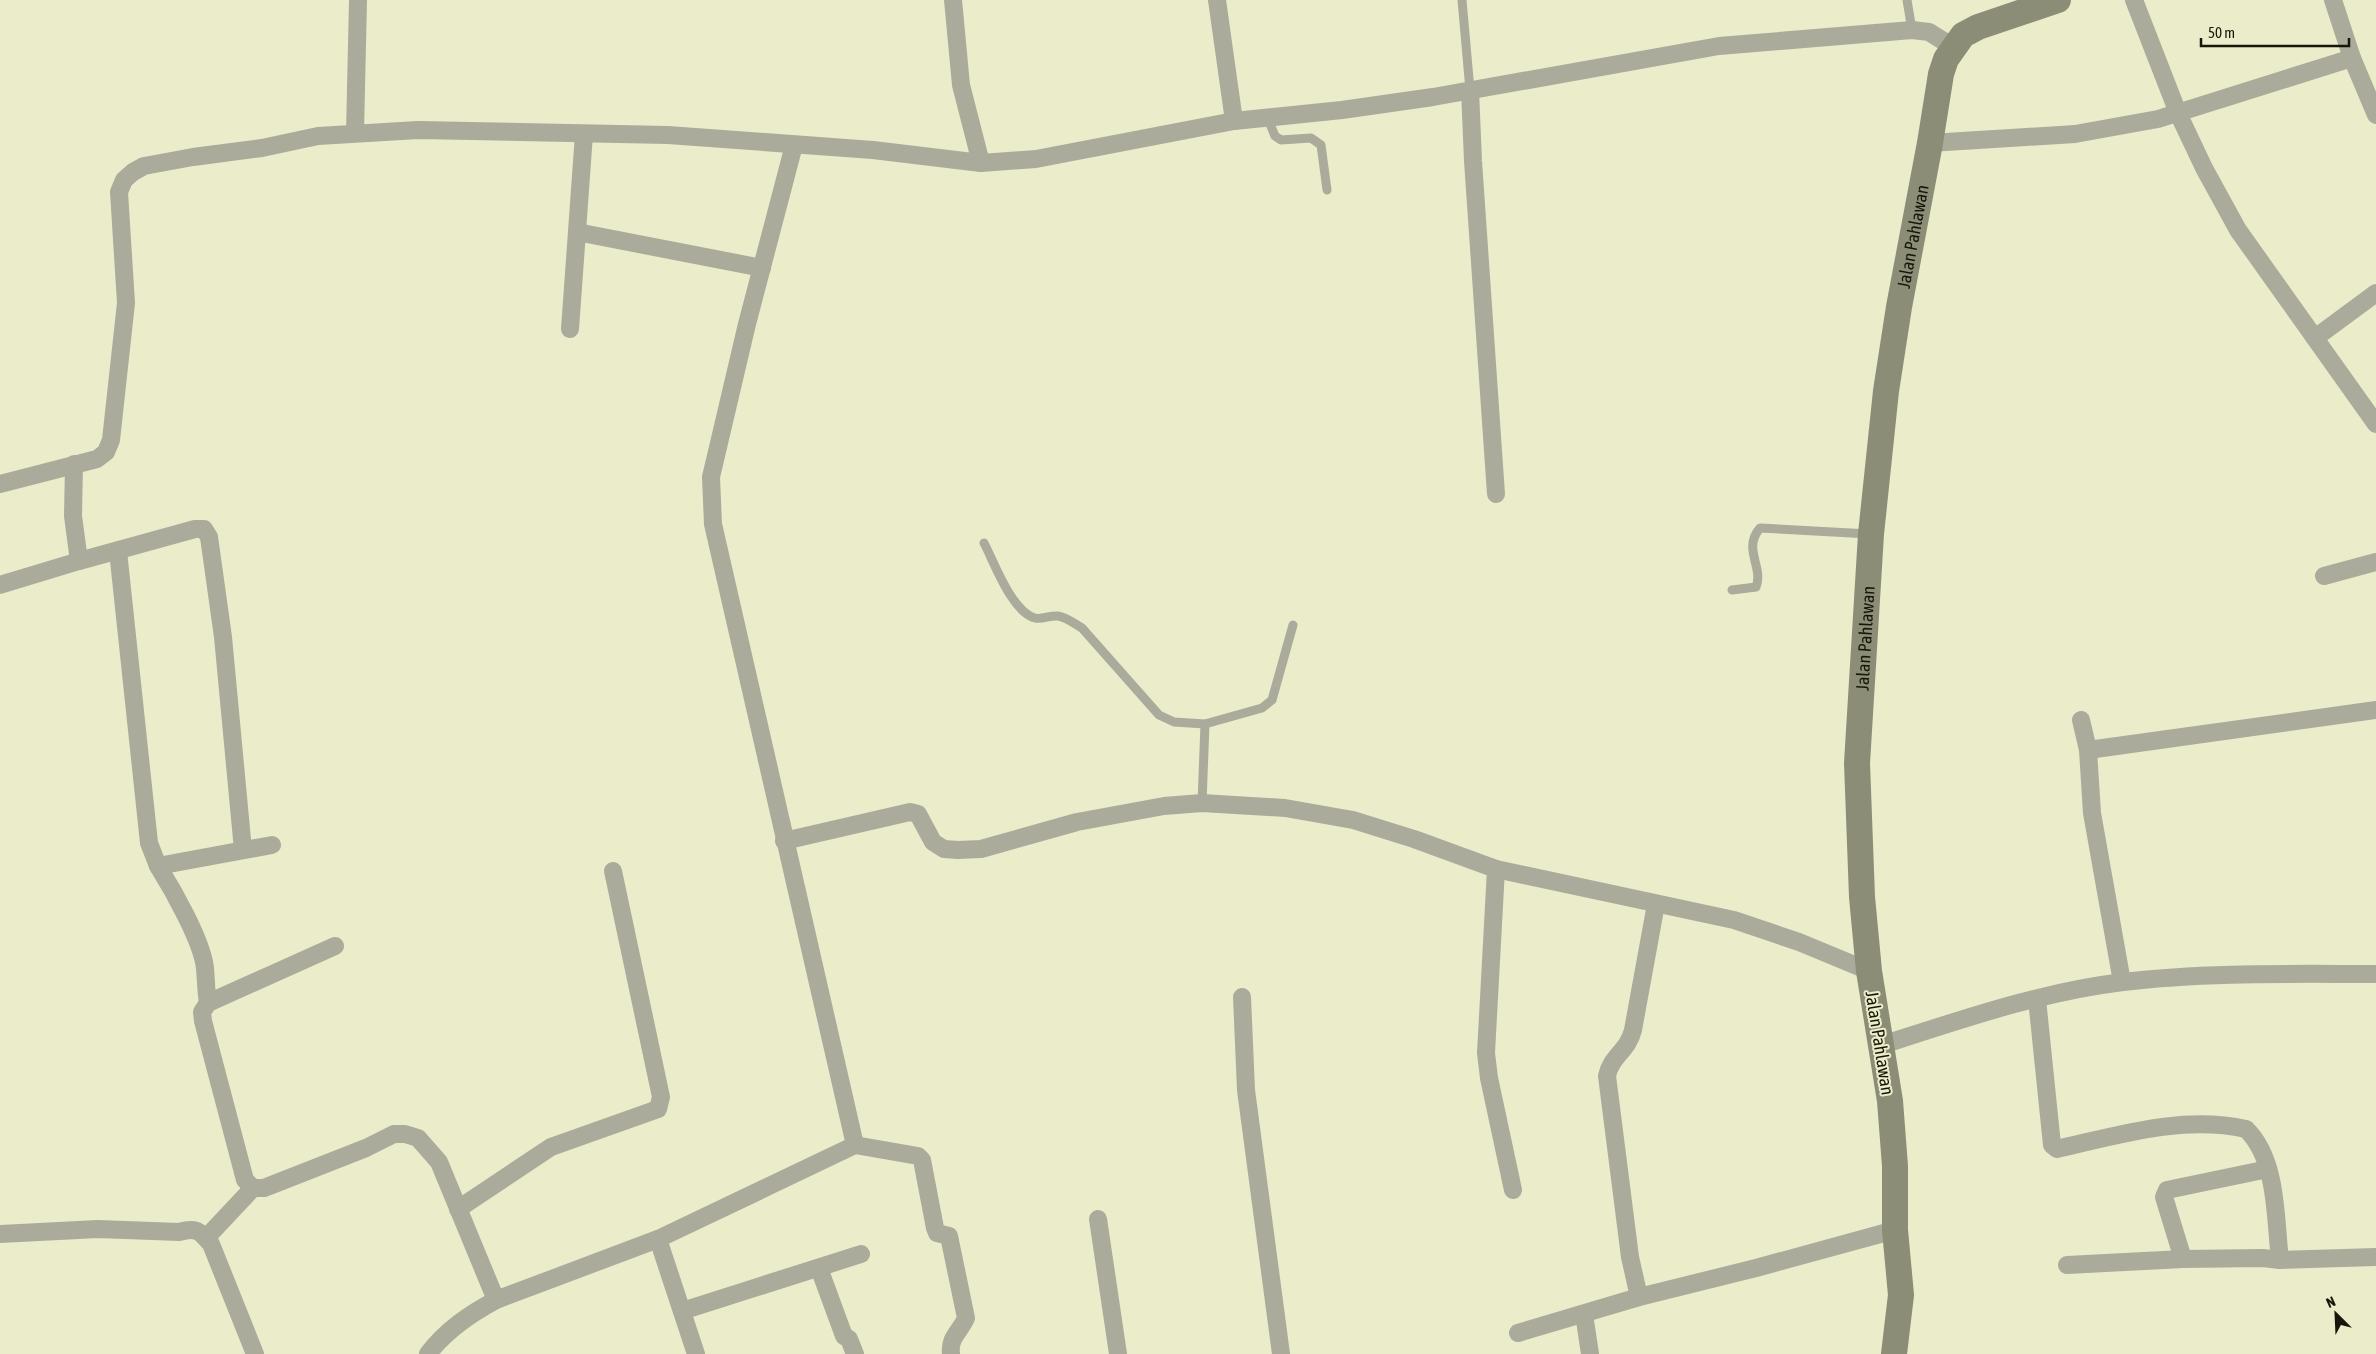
<svg xmlns="http://www.w3.org/2000/svg" width="2376" height="1354" viewBox="0 0 2376 1354" font-family="'Asap Condensed',sans-serif">
<style>
.lines{fill:none;stroke-linecap:round;stroke-linejoin:round}
.lane{stroke:#abab9c;stroke-width:9}
.street{stroke:#abab9c;stroke-width:18}
.secondary{stroke:#8c8d77;stroke-width:26}
.labels{text-anchor:middle;dominant-baseline:central;stroke-width:4;stroke-linejoin:round;paint-order:stroke}
.street-label{font-size:18px;fill:#16160a;stroke:#ebecc9}
</style>
<rect width="100%" height="100%" fill="#ebecc9"/>
<g class="lines">
<g class="lane">
<polyline points="1462,0 1470,90"/>
<polyline points="1907,0 1912,30"/>
<polyline points="1268,119 1275,136 1281,140 1311,138 1321,145 1327,190"/>
<path d="M 984,543 C 995,564 1012,612 1035,618 C 1042,620 1050,615 1058,616 C 1066,617 1075,624 1082,628 L 1159,715 L 1174,722 L 1205,724 L 1202,803"/>
<path d="M 1732,590 L 1756,587 C 1764,567 1742,549 1760,528 L 1869,534"/>
<polyline points="1205,724 1262,708 1272,700 1293,625"/>
</g>
<g class="street">
<polyline points="953,0 961,85 981,163"/>
<polyline points="1217,0 1234,121"/>
<polyline points="2134,0 2178,113 2204,168 2238,230 2376,424"/>
<polyline points="2333,0 2352,58 2376,115"/>
<polyline points="1470,90 1473,161 1496,494"/>
<polyline points="355,133 358,0"/>
<polyline points="1930,143 2075,134 2158,119 2352,58"/>
<polyline points="794,145 747,324 711,477 713,524 855,1145"/>
<polyline points="577,232 762,268"/>
<polyline points="570,329 584,134"/>
<polyline points="2315,338 2376,293"/>
<polyline points="0,484 97,459 106,452 111,440 126,303 119,192 124,180 133,172 144,166 193,157 262,148 318,136 418,130 668,135 873,150 981,163 1036,159 1234,121 1342,110 1433,97 1719,46 1912,30 1929,32 1953,47"/>
<polyline points="118,551 149,843 158,866 272,845"/>
<polyline points="79,561 195,529 204,529 209,537 223,637 243,850"/>
<polyline points="2324,576 2376,562"/>
<polyline points="0,585 79,561 73,516 74,464"/>
<polyline points="2081,720 2088,750 2092,813 2122,982"/>
<polyline points="2088,750 2376,710"/>
<polyline points="784,841 910,812 918,814 933,842 944,849 958,850 981,849 1077,822 1164,806 1202,803 1285,808 1353,820 1414,839 1496,869 1734,920 1799,942 1869,971"/>
<path d="M 158,866 C 173,890 202,941 205,968 C 206,980 206,991 208,1003"/>
<polyline points="1496,869 1486,1053 1489,1078 1513,1190"/>
<polyline points="335,946 208,1003 202,1012 203,1021 245,1180 253,1188 264,1188 366,1148 394,1134 405,1134 418,1138 439,1162 496,1300"/>
<polyline points="1242,997 1246,1090 1281,1354"/>
<path d="M 2037,999 L 2052,1145 L 2057,1149 C 2119,1135 2183,1115 2246,1129 C 2278,1160 2275,1219 2280,1260"/>
<path d="M 1882,1045 C 1960,1020 2040,992 2123,982 C 2205,972 2293,974 2376,974"/>
<polyline points="458,1209 551,1147 658,1109 661,1097 613,871"/>
<polyline points="1098,1219 1118,1354"/>
<path d="M 0,1234 L 98,1229 L 179,1232 C 197,1227 200,1231 211,1244 L 255,1354"/>
<polyline points="206,1238 253,1188"/>
<polyline points="658,1239 696,1354"/>
<polyline points="2183,1259 2164,1197 2167,1190 2268,1169"/>
<polyline points="2067,1265 2183,1259 2263,1258 2280,1260 2376,1257"/>
<polyline points="819,1268 844,1336 849,1339 855,1354"/>
<path d="M 1639,1297 L 1630,1257 L 1607,1076 C 1611,1056 1628,1051 1633,1030 L 1656,904"/>
<polyline points="682,1311 861,1254"/>
<polyline points="1584,1314 1590,1354"/>
<polyline points="1518,1333 1639,1297 1756,1268 1895,1230"/>
<path d="M 428,1354 C 446,1330 470,1314 496,1300 L 658,1239 L 855,1145 L 918,1156 L 922,1160 L 935,1228 L 937,1233 L 949,1236 L 966,1318 C 960,1332 949,1337 951,1354"/>
</g>
<path class="secondary" id="s1" d="M 1894,1354 L 1901,1295 L 1895,1230 L 1895,1166 L 1890,1101 L 1869,971 L 1862,897 L 1857,763 L 1871,534 L 1886,391 L 1899,307 L 1930,143 L 1941,74 L 1946,59 L 1963,35 L 1978,27 L 2058,0"/>
</g>
<g class="labels">
<g class="street-label">
<text stroke="none"><textPath href="#s1" startOffset="1124">Jalan Pahlawan</textPath></text>
<text stroke="none"><textPath href="#s1" startOffset="719">Jalan Pahlawan</textPath></text>
<text transform="translate(1880 1043) rotate(81)">Jalan Pahlawan</text>
</g>
</g>
<g transform="translate(2336 1314) rotate(336)" stroke="#ebecc9" stroke-width="4" paint-order="stroke">
<path d="M0-4L9 19L0 12L-9 19Z" fill="#16160a"/>
<text y="-8" font-size="14" font-weight="bold" text-anchor="middle" fill="#16160a">N</text>
</g>
<path d="M2201 38v8h148v-8" fill="none" stroke="#16160a" stroke-width="2.5"/>
<text x="2208" y="38" font-size="15" fill="#16160a" stroke="#ebecc9" stroke-width="4" paint-order="stroke">50 m</text>
</svg>
